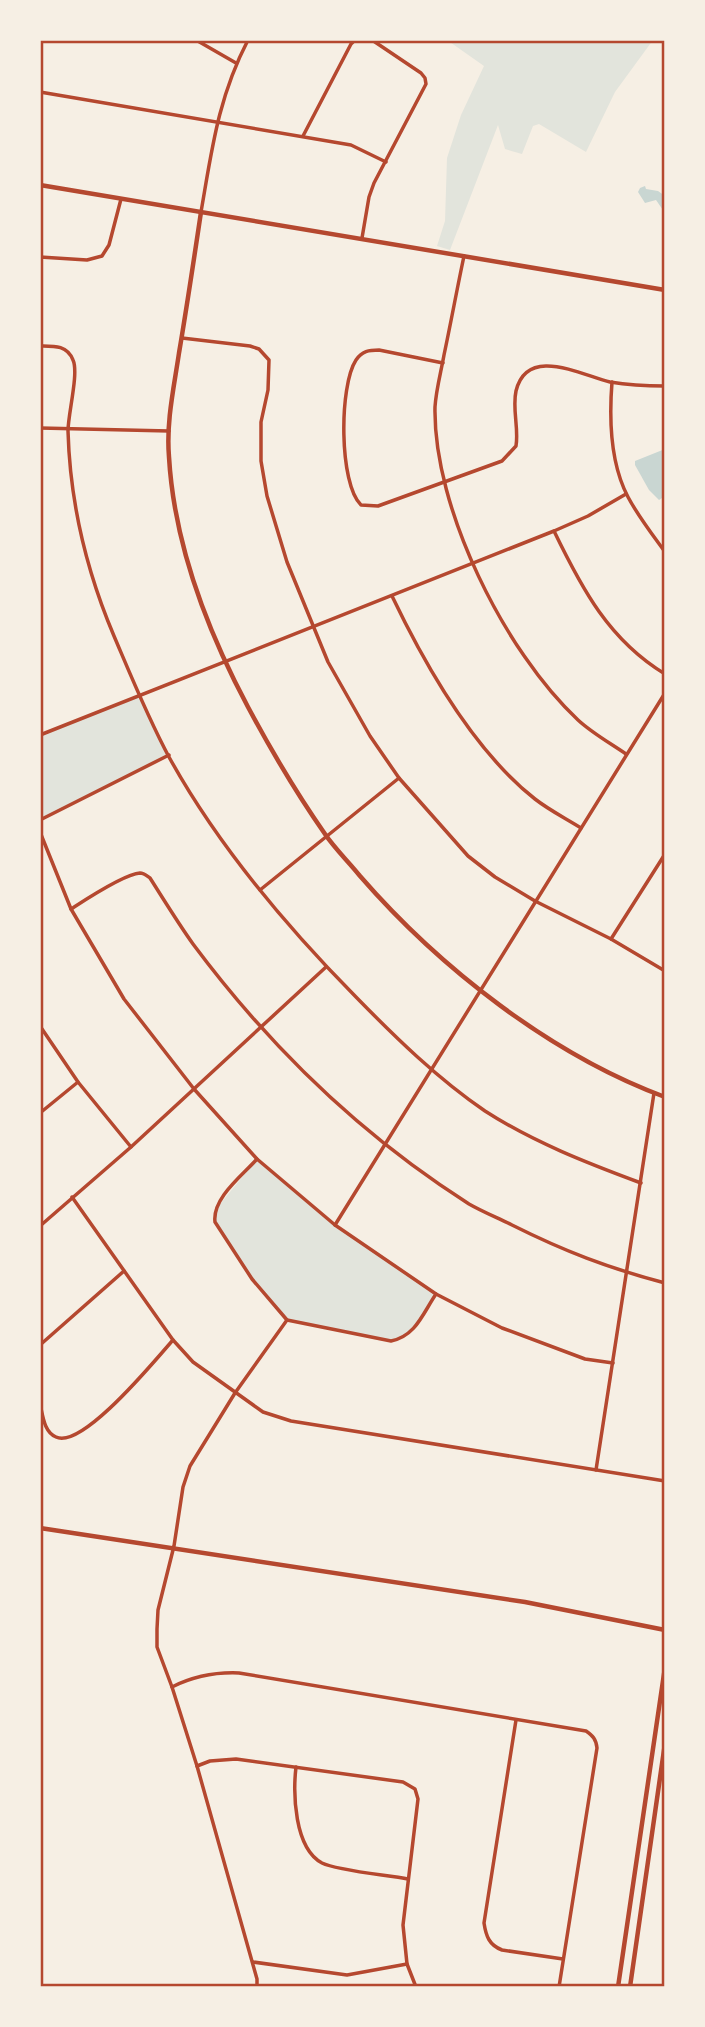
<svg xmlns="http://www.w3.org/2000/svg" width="705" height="2027" viewBox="0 0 705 2027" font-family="'Crimson Pro',serif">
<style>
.green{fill:#e2e4dc}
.water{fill:#c9d6d2}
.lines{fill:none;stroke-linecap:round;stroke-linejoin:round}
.minor{stroke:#b5482f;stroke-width:3.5}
.tertiary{stroke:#b5482f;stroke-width:4.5}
.neatline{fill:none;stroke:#b5482f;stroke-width:2.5}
</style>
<rect width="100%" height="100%" fill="#f6efe4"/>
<g class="green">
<polygon points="447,40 653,40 615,92 586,152 539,124 533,126 522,154 505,149 498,125 450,250 437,246 445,221 447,158 461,115 484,66"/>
<polygon points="140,695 169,755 40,819 40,735"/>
<path d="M 257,1159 L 335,1225 L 436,1294 C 425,1314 415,1336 391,1341 L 287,1320 L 252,1279 L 215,1222 L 216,1209 Z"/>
</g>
<g class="water">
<polygon points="645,186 646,189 658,191 665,196 665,213 656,200 645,203 638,192 640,188"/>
<polygon points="665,449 665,496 659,500 649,490 635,465 635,461"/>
</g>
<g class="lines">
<g class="minor">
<polyline points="196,40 236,63"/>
<polyline points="40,92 351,145 386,162"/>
<polyline points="303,136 351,44 355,40"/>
<path d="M 201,212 C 212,149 218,98 248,40"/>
<polyline points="362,238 369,197 374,183 426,84 425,78 421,73 372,40"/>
<path d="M 464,256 C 457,289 451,322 444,355 C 441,372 436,390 435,407 C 433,508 505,652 578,720 C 592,733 610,743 626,754"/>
<polyline points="40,257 87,260 102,256 109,245 121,199"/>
<polyline points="182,338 250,346 259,349 269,360 268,390 261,422 261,461 267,496 287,562 328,662 370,736 399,778 468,856 495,877 535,901 611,939 665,971"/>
<path d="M 40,346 C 54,346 67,345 73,360 C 79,373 68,414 68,431 C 70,502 86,570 114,636 C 131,676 148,718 169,757 C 218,846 285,925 356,997 C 395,1037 438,1079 485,1111 C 533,1142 587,1163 641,1183"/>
<path d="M 443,363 L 379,350 C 369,350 362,351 356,360 C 339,386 339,484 361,505 L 378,506 L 502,461 L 516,446 C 519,428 512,409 516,391 C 527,345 581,375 610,382 C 628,385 647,386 665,386"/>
<path d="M 612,382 C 609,420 610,463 628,497 C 638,516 652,534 665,552"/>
<polyline points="40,428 169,431"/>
<path d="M 554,531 C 582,589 609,640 665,674"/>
<path d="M 392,596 C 425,665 474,751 535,799 C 549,810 565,818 581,828"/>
<polyline points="40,735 554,531 588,516 626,494"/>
<polyline points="40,820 169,755"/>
<polyline points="40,832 71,909 124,999 194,1089 257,1159 335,1225 436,1294 502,1328 585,1359 613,1363"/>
<polyline points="260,890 399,778"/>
<path d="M 71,909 C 85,900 124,874 140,873 C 144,873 147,876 150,878 C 164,900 178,923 193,944 C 269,1046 362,1136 469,1204 C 483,1212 498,1218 512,1225 C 564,1251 608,1268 665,1283"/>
<polyline points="611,939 665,854"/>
<polyline points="40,1026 78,1082 131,1147"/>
<polyline points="40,1113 78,1082"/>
<path d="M 257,1159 C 243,1175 212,1198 215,1222 L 252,1279 L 287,1320 L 391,1341 C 416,1336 423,1313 436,1294"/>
<polyline points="72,1197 173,1340 193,1362 263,1412 291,1421 665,1481"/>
<polyline points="335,1225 665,693"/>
<polyline points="40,1226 131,1147 326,967"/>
<polyline points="40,1345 124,1271"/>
<path d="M 40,1404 C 43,1416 44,1432 56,1437 C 82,1450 156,1359 173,1340"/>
<polyline points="596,1470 654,1093"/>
<path d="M 172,1687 C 194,1676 215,1672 239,1673 L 586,1731 C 593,1736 596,1739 597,1748 L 559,1987"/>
<path d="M 516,1720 L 484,1923 C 486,1936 489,1945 502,1950 L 563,1959"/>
<polyline points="197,1766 210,1761 236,1759 403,1782 415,1789 418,1799 403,1925 407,1964 416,1987"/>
<path d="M 296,1767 C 293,1793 294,1848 322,1863 C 338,1871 388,1875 408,1879"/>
<polyline points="253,1962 347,1975 407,1964"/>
<polyline points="257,1987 257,1979 197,1766 172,1687 157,1647 157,1629 158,1610 174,1546 183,1487 190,1466 235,1393 287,1320"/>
</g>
<g class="tertiary">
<polyline points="40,185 665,290"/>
<path d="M 201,212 C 194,259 187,306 179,353 C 174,387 166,422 169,457 C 174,543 208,632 248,707 C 271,750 297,794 325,834 C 335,849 349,862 360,876 C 439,967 551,1055 665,1097"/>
<polyline points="40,1528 525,1602 665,1630"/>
<polyline points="618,1987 665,1667"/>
<polyline points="630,1987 665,1743"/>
</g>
</g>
<rect width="705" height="2027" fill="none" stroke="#f6efe4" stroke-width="84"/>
<rect x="42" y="42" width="621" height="1943" class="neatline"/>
</svg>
